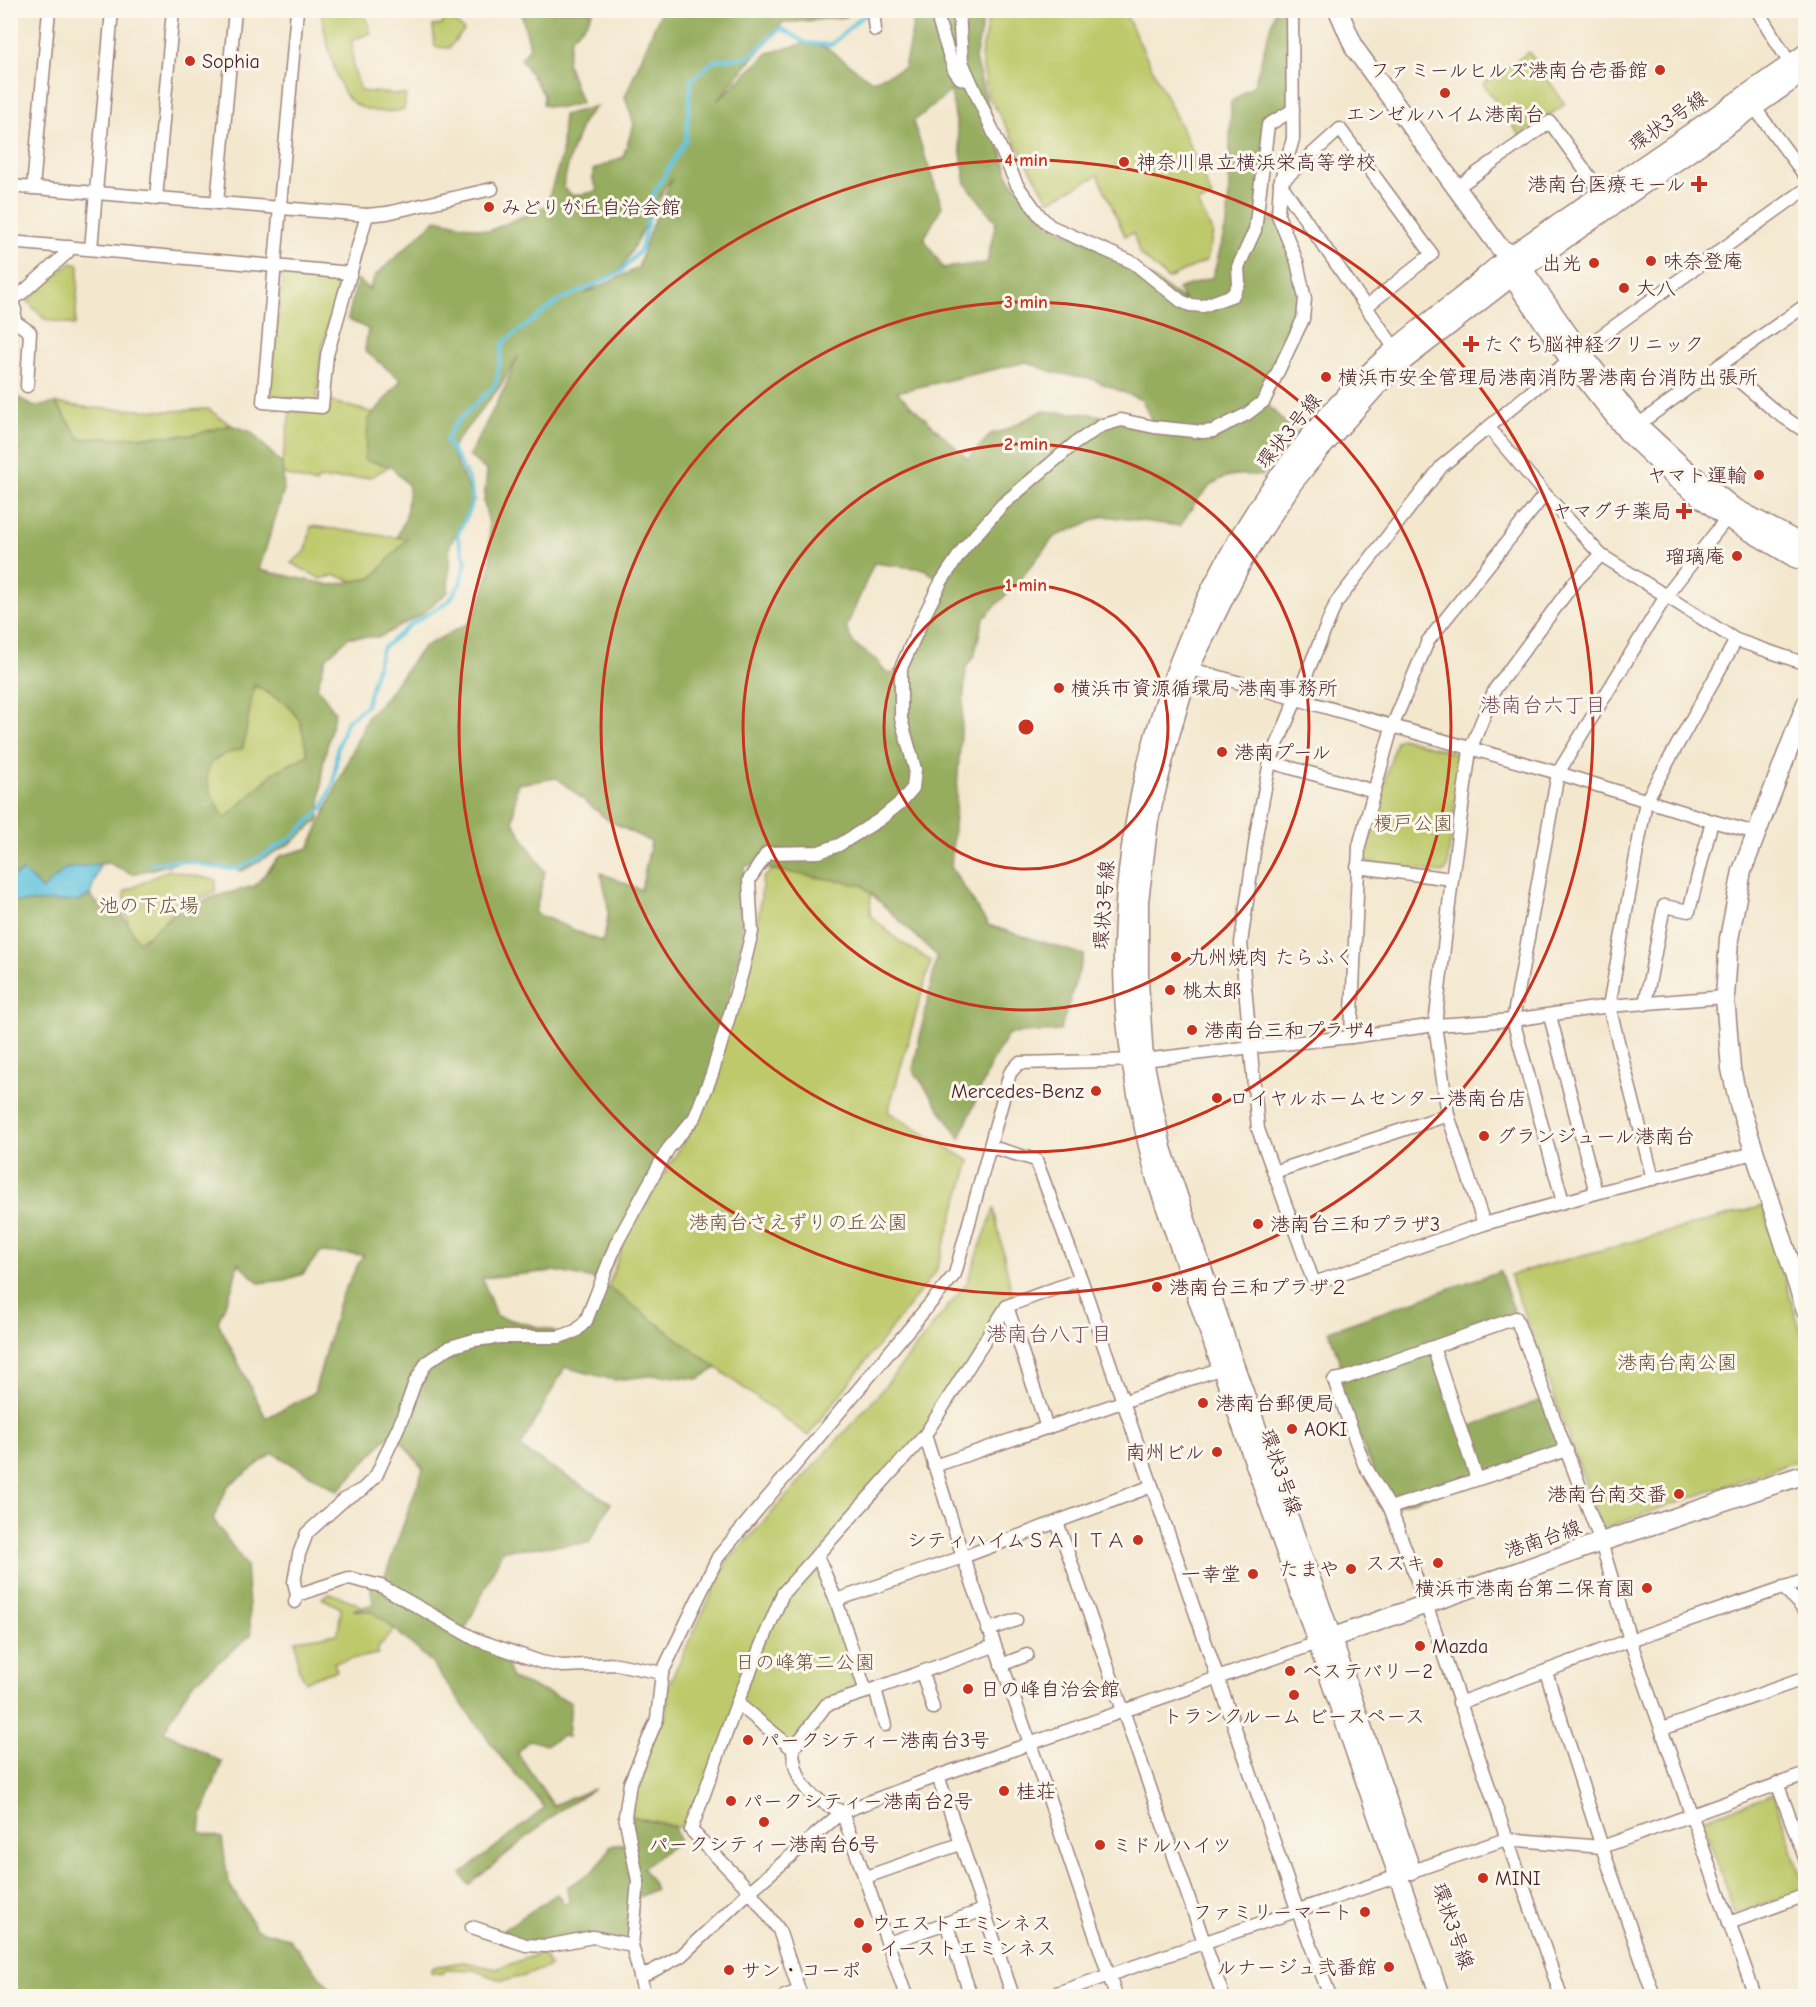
<svg xmlns="http://www.w3.org/2000/svg" width="1816" height="2007" viewBox="0 0 1816 2007" font-family="'Comic Neue','Klee One',sans-serif">
<style>
.green{fill:#bdc96b;stroke:#84744b;stroke-width:1.5}
.forest{fill:#96ad5f;stroke:#706645;stroke-width:1.5;fill-rule:evenodd}
.water{fill:#60c3de;stroke:#557184;stroke-width:1.5}
.lines{fill:none;stroke-linecap:round;stroke-linejoin:round}
.stream{stroke:#60c3de;stroke-width:4}
.street-casing{stroke:#9e837c;stroke-width:15}
.secondary-casing{stroke:#9e837c;stroke-width:21}
.street{stroke:#fff;stroke-width:12}
.secondary{stroke:#fff;stroke-width:18}
.ring{fill:none;stroke:#c8321e;stroke-width:3}
.poi-dot{fill:#c8321e;stroke:#fbf7ec;stroke-width:2}
.labels{text-anchor:middle;dominant-baseline:central;stroke-width:6;stroke-linejoin:round;paint-order:stroke}
.poi-label{font-size:20px;fill:#4a1f2b;stroke:#fbf7ec;text-anchor:start}
.street-label{font-size:20px;fill:#4a1f2b;stroke:#fbf7ec}
.park-label{font-size:20px;fill:#6c523e;stroke:#fbf7ec}
.neighbourhood-label{font-size:21px;fill:#754b61;stroke:#fbf7ec}
.centre{fill:#c8321e;stroke:#fbf7ec;stroke-width:3}
.ring-label{font-size:18px;text-anchor:middle;font-weight:bold;fill:#c8321e;stroke:#fbf7ec;stroke-width:6;stroke-linejoin:round;paint-order:stroke}
</style>
<rect width="100%" height="100%" fill="#fbf7ec"/>
<filter id="ink" filterUnits="userSpaceOnUse"><feTurbulence type="fractalNoise" baseFrequency=".0167" numOctaves="2"/><feDisplacementMap in="SourceGraphic" scale="12" xChannelSelector="R" yChannelSelector="G"/><feConvolveMatrix kernelMatrix="1 2 1 2 8 2 1 2 1" color-interpolation-filters="sRGB"/></filter>
<filter id="wash" filterUnits="userSpaceOnUse"><feTurbulence type="fractalNoise" baseFrequency=".008" numOctaves="4" result="noise"/><feDisplacementMap in="SourceGraphic" scale="24" xChannelSelector="R" yChannelSelector="G"/><feGaussianBlur stdDeviation="1.35" result="paint"/><feColorMatrix in="noise" values="0 0 0 0 0 0 0 0 0 0 0 0 0 0 0 0 0 1.4 0 .05"/><feComposite in="paint" operator="in"/></filter>
<g filter="url(#wash)">
<rect width="100%" height="100%" fill="#f3e7ce"/>
<g class="green">
<path d="M 321,11 L 364,11 L 371,33 L 352,40 L 353,67 L 361,91 L 406,95 L 404,110 C 387,113 363,113 350,100 C 336,88 324,30 321,11 Z"/>
<polygon points="990,11 1124,11 1185,135 1212,197 1198,203 1213,233 1207,260 1168,279 1140,254 1133,233 1125,236 1098,175 1049,201 988,95 981,56"/>
<polygon points="445,14 464,30 449,48 435,47 433,26 442,25"/>
<polygon points="1529,52 1565,104 1520,136 1483,84"/>
<polygon points="71,263 79,265 75,325 44,319 27,301"/>
<polygon points="283,273 343,277 322,347 317,401 274,397 269,393"/>
<polygon points="329,401 374,413 369,419 390,466 371,477 317,480 316,484 283,474 282,464 290,412 329,413"/>
<polygon points="56,403 90,408 170,411 208,409 231,425 192,435 80,439"/>
<polygon points="311,526 408,539 372,578 353,581 335,575 321,579 291,563 306,551"/>
<path d="M 254,685 L 287,704 L 300,721 L 308,755 L 273,773 L 225,819 C 215,802 195,776 216,759 C 224,754 235,751 243,747 Z"/>
<polygon points="1401,738 1457,754 1460,760 1447,869 1443,873 1369,863 1363,859 1396,741"/>
<polygon points="783,861 872,877 870,915 899,941 931,961 888,1112 970,1161 936,1271 808,1436 608,1287 625,1238 697,1120 747,963 759,914 763,878"/>
<polygon points="168,870 216,880 215,892 177,908 153,933 131,944 124,892"/>
<polygon points="1763,1206 1805,1345 1805,1458 1602,1529 1510,1275"/>
<polygon points="994,1209 1014,1304 925,1435 817,1555 866,1692 826,1705 793,1749 737,1703 691,1830 631,1816 630,1783 666,1713 668,1686 727,1562 877,1396 967,1283"/>
<path d="M 328,1593 C 348,1597 380,1615 395,1630 L 378,1647 L 378,1654 L 334,1662 L 337,1671 L 317,1676 L 306,1682 L 298,1668 L 296,1640 L 338,1634 L 341,1608 L 322,1598 Z"/>
<polygon points="1774,1794 1805,1890 1735,1914 1702,1819"/>
<polygon points="542,1953 550,1966 524,1976 507,1980 500,1980 474,1970 447,1969 441,1974 431,1972 433,1967 464,1962 496,1969"/>
</g>
<g class="forest">
<polygon points="459,11 593,11 586,23 571,38 567,63 581,103 562,108 543,105 544,95 521,59 530,47 521,12 466,19"/>
<path d="M 661,11 L 852,11 L 846,17 L 782,23 L 717,101 L 768,53 L 806,43 L 827,48 L 872,81 L 904,68 L 916,11 L 985,11 L 975,59 L 1009,178 L 1047,223 L 1126,260 L 1185,301 L 1178,289 L 1213,277 L 1228,218 L 1231,102 L 1254,85 L 1275,11 L 1292,11 L 1293,113 L 1268,125 L 1256,229 L 1278,215 L 1297,262 L 1303,319 L 1264,401 L 1296,434 L 1262,476 C 1214,468 1204,490 1180,526 L 1104,516 L 1054,537 L 1019,581 L 983,619 L 974,657 L 966,667 L 951,867 L 988,925 L 1084,955 L 1060,1031 L 1008,1034 L 990,1066 L 960,1138 L 913,1070 L 937,956 L 862,885 L 746,865 L 739,896 L 743,936 L 712,1074 L 695,1117 L 668,1149 L 603,1281 L 554,1271 L 482,1278 L 496,1316 L 554,1331 L 560,1337 L 576,1330 L 598,1294 L 608,1287 L 717,1368 L 698,1379 L 656,1375 L 614,1380 L 565,1367 L 520,1448 L 611,1503 L 589,1543 L 503,1550 L 464,1632 L 517,1653 L 508,1668 L 512,1679 L 571,1702 L 568,1737 L 562,1736 L 546,1745 L 530,1740 L 517,1752 L 553,1805 L 594,1789 L 560,1810 L 469,1885 L 461,1874 L 545,1808 L 501,1757 L 430,1661 L 388,1623 L 370,1611 L 353,1610 L 373,1604 L 370,1582 L 382,1585 L 423,1469 L 393,1431 L 338,1491 L 273,1453 L 228,1486 L 213,1519 L 246,1565 L 251,1635 L 190,1686 L 164,1731 L 222,1762 L 202,1815 L 200,1832 L 222,1838 L 228,1882 L 256,1929 L 288,1938 L 334,1993 L 335,1996 L 11,1996 L 11,902 L 79,901 L 90,895 L 103,910 L 122,904 L 123,916 L 139,943 L 178,911 L 217,896 L 255,886 L 280,856 L 309,848 L 369,714 L 382,702 L 423,647 L 471,622 L 483,594 L 491,565 L 489,524 L 484,503 L 487,471 L 469,456 L 505,387 L 518,356 L 502,384 L 450,449 L 474,500 L 450,545 L 448,592 L 422,614 L 380,637 L 349,637 L 326,658 L 317,687 L 335,712 L 323,764 L 319,820 L 291,843 L 242,871 L 188,860 L 132,874 L 109,863 L 65,869 L 42,890 L 23,871 L 11,878 L 10,392 L 34,407 L 56,403 L 80,439 L 192,435 L 231,425 L 251,432 L 282,464 L 284,490 L 259,570 L 331,585 L 372,578 L 407,539 L 397,537 L 406,517 L 409,486 L 390,466 L 364,460 L 369,419 L 401,380 L 365,351 L 368,329 L 348,319 L 357,279 L 369,289 L 376,275 L 437,219 L 489,231 L 546,206 L 562,155 L 563,115 L 596,106 L 583,121 L 570,156 L 563,187 L 573,196 L 598,191 L 593,180 L 593,170 L 623,157 L 634,124 L 625,97 ZM 951,91 L 966,184 L 996,222 L 987,263 L 943,268 L 924,239 L 942,206 L 913,122 ZM 672,179 L 650,230 L 638,268 L 584,294 L 623,267 L 666,186 ZM 1026,362 L 1055,373 L 1089,378 L 1142,400 L 1154,426 L 1090,414 L 1042,411 L 1003,431 L 991,434 L 968,459 L 897,392 ZM 874,563 L 924,569 L 945,584 L 904,674 C 893,674 882,674 879,662 L 854,644 L 846,628 ZM 254,685 L 287,704 L 300,721 L 308,755 L 273,773 L 225,819 C 215,801 195,776 216,759 C 224,754 235,751 243,748 ZM 557,778 L 608,820 L 651,842 L 641,890 L 601,873 C 608,903 612,913 602,942 L 535,913 L 545,872 L 513,822 L 517,784 ZM 320,1252 L 363,1255 L 340,1299 L 314,1393 L 266,1418 L 218,1322 L 233,1285 L 238,1263 L 259,1283 L 284,1280 L 303,1274 Z"/>
<polygon points="1500,1271 1516,1318 1433,1348 1461,1430 1547,1398 1567,1450 1390,1508 1334,1380 1345,1377 1329,1331"/>
<path d="M 631,1816 L 674,1827 L 679,1841 L 643,1868 L 656,1889 L 636,1898 L 632,1945 L 605,1938 L 546,1946 L 509,1940 L 503,1930 L 557,1894 L 564,1904 L 569,1903 L 567,1887 C 587,1875 602,1868 610,1846 L 630,1843 Z"/>
</g>
<polygon class="water" points="100,864 90,895 79,901 11,902 11,878 23,871 42,890 65,869"/>
<g class="lines">
<path class="stream" d="M 151,864 L 172,861 L 190,862 L 212,867 L 236,869 L 258,859 L 293,837 L 323,808 L 334,782 L 337,750 L 346,722 L 366,706 L 382,649 L 410,625 L 449,601 L 460,584 L 466,561 L 457,536 C 461,526 468,516 471,505 C 477,484 456,458 446,440 L 455,424 L 496,384 L 503,343 L 557,302 L 621,272 L 641,249 L 655,191 L 686,140 L 691,80 L 715,60 L 749,57 L 781,28 L 806,43 L 831,45 L 859,19 L 871,12"/>
</g>
</g>
<g filter="url(#ink)">
<g class="lines">
<g class="street-casing">
<g id="street">
<polyline points="297,10 263,402 322,407 327,355 367,215"/>
<polyline points="873,10 875,30"/>
<polyline points="940,10 939,23 954,70 960,78 970,81"/>
<polyline points="959,10 962,62 1017,185 1040,216 1050,226 1134,263 1181,301 1190,305 1203,306 1233,295 1239,283 1238,267 1255,230 1268,125 1293,110"/>
<polyline points="1292,10 1293,139 1280,183 1398,353"/>
<polyline points="1757,10 1794,70"/>
<polyline points="1751,103 1806,177"/>
<polyline points="10,186 367,215 387,213 492,189"/>
<polyline points="33,188 49,10"/>
<polyline points="1456,188 1550,122 1602,194"/>
<polyline points="156,199 173,10"/>
<polyline points="217,203 235,10"/>
<polyline points="10,242 351,273"/>
<polyline points="91,249 112,10"/>
<polyline points="10,300 22,293 67,253 69,247"/>
<polyline points="11,300 15,310 14,321 30,332 27,386"/>
<polyline points="1720,365 1806,305"/>
<polyline points="1489,428 1545,494 1601,555 1736,640 1806,664"/>
<polyline points="1632,429 1720,365 1776,412 1806,432"/>
<polyline points="1184,667 1558,773 1712,821 1756,833"/>
<polyline points="1270,762 1374,791"/>
<polyline points="1357,867 1452,879"/>
<polyline points="1645,1004 1664,906 1689,911 1712,821"/>
<polyline points="1550,1016 1596,1193"/>
<polyline points="1351,1037 1359,846 1392,727 1428,641 1545,494"/>
<polyline points="1448,1115 1435,1025 1452,879 1470,750 1495,689 1573,584 1601,555"/>
<polyline points="991,1147 1036,1160 1081,1279 1297,1909 1330,1996"/>
<polyline points="1274,1172 1448,1115 1484,1224 1596,1193 1754,1153"/>
<polyline points="1653,1179 1609,1006 1646,801 1736,640"/>
<polyline points="1563,1202 1513,1020 1558,773 1666,596 1727,518"/>
<polyline points="1484,1224 1314,1283 1258,1129 1241,943 1257,830 1270,762 1336,603 1442,466 1580,351 1806,189"/>
<polyline points="1433,1347 1477,1479"/>
<polyline points="1047,1428 1007,1306 1081,1279"/>
<polyline points="925,1435 1007,1306"/>
<polyline points="934,1466 1228,1366"/>
<polyline points="1390,1508 1567,1450"/>
<polyline points="1057,1522 1223,1996"/>
<polyline points="817,1555 836,1600 866,1692"/>
<polyline points="1783,1587 1806,1612"/>
<polyline points="297,1595 349,1578 381,1586 475,1639 541,1662 562,1666 617,1664 662,1673"/>
<polyline points="836,1600 963,1557 1152,1486"/>
<polyline points="295,1602 297,1595 294,1582 299,1554 307,1533 345,1499 363,1489 376,1476 402,1419 415,1382 427,1362 450,1347 474,1340 500,1337 559,1337 576,1331 586,1321 616,1244 668,1149 695,1117 712,1074 742,973 752,932 749,880 767,853 819,852 839,845 879,820 900,803 913,788 915,769 901,719 901,668 923,618 941,582 964,548 1002,505 1074,444 1101,426 1121,420 1154,427 1203,432 1213,431 1247,414 1264,401 1303,319 1305,299 1297,262 1278,215 1280,183 1340,129 1432,254 1366,307"/>
<polyline points="988,1630 1016,1620"/>
<polyline points="1001,1665 1027,1655"/>
<polyline points="922,1672 933,1708"/>
<polyline points="1546,1672 1602,1847 1654,1996"/>
<polyline points="875,1689 885,1725"/>
<path d="M 737,1703 L 793,1749 C 793,1764 800,1786 813,1796 C 821,1802 833,1807 842,1812 L 938,1776 L 1323,1641"/>
<polyline points="1459,1703 1630,1640 1806,1580"/>
<polyline points="1662,1729 1806,1678"/>
<polyline points="793,1749 826,1705 866,1692 994,1646"/>
<polyline points="938,1776 1013,1996"/>
<polyline points="1777,1783 1806,1861"/>
<polyline points="866,1877 960,1844"/>
<polyline points="946,1923 971,1996"/>
<polyline points="1729,1923 1806,1895"/>
<polyline points="472,1927 526,1945 546,1946 593,1937 632,1945"/>
<polyline points="888,1943 984,1910"/>
<polyline points="641,1977 681,1956 750,1891 691,1830 737,1703 783,1593 925,1435 963,1557 1030,1743 1116,1996"/>
<polyline points="645,1996 632,1945 638,1881 625,1816 630,1783 657,1719 662,1673 718,1557 955,1274 1010,1073 1019,1063 1144,1060 1252,1047 1351,1037 1435,1025 1513,1020 1609,1006 1725,997"/>
<polyline points="785,1996 799,1991"/>
<polyline points="801,1996 779,1930 750,1891 842,1812 906,1996"/>
<polyline points="1048,1996 1506,1839 1602,1847 1806,1774"/>
<polyline points="1561,1996 1426,1604 1390,1508 1364,1464 1334,1380 1345,1378 1516,1318 1601,1542 1630,1640 1755,1996"/>
<polyline points="1799,1996 1806,1994"/>
</g>
</g>
<g class="secondary-casing">
<g id="secondary">
<polyline points="1338,10 1355,49 1500,248 1513,255 1580,351 1637,424 1682,466 1733,507 1806,546"/>
<polyline points="1505,267 1570,360 1627,432 1675,478 1727,518 1795,558 1806,562"/>
<polyline points="1806,704 1742,871 1729,939 1725,997 1731,1069 1739,1104 1806,1311"/>
<polyline points="1331,1638 1601,1542 1806,1474"/>
<polyline points="1411,1870 1327,1624 1234,1364 1162,1148 1144,1060 1139,981 1139,901 1149,820 1168,742 1189,669 1242,562 1293,483 1318,452 1379,384 1402,362 1522,269 1806,71"/>
<path d="M 1440,1996 L 1156,1179 C 1138,1106 1122,1031 1123,954 C 1125,729 1223,497 1395,349 C 1415,332 1436,316 1457,300 C 1474,287 1489,272 1506,259 C 1537,237 1569,216 1600,195 C 1669,148 1738,101 1806,53"/>
</g>
</g>
<use href="#street" class="street"/>
<use href="#secondary" class="secondary"/>
</g>
</g>
<g class="ring">
<circle cx="1026" cy="727" r="142"/>
<circle cx="1026" cy="727" r="283"/>
<circle cx="1026" cy="727" r="425"/>
<circle cx="1026" cy="727" r="567"/>
</g>
<g class="poi-dot">
<circle cx="190" cy="61" r="6"/>
<circle cx="1660" cy="70" r="6"/>
<circle cx="1445" cy="93" r="6"/>
<circle cx="1124" cy="162" r="6"/>
<path d="M1696 175h6v6h6v6h-6v6h-6v-6h-6v-6h6z"/>
<circle cx="489" cy="207" r="6"/>
<circle cx="1651" cy="261" r="6"/>
<circle cx="1594" cy="263" r="6"/>
<circle cx="1624" cy="288" r="6"/>
<path d="M1468 335h6v6h6v6h-6v6h-6v-6h-6v-6h6z"/>
<circle cx="1326" cy="377" r="6"/>
<circle cx="1759" cy="475" r="6"/>
<path d="M1681 502h6v6h6v6h-6v6h-6v-6h-6v-6h6z"/>
<circle cx="1737" cy="556" r="6"/>
<circle cx="1059" cy="688" r="6"/>
<circle cx="1222" cy="752" r="6"/>
<circle cx="1176" cy="957" r="6"/>
<circle cx="1170" cy="990" r="6"/>
<circle cx="1192" cy="1030" r="6"/>
<circle cx="1096" cy="1091" r="6"/>
<circle cx="1217" cy="1098" r="6"/>
<circle cx="1484" cy="1136" r="6"/>
<circle cx="1258" cy="1224" r="6"/>
<circle cx="1157" cy="1287" r="6"/>
<circle cx="1203" cy="1403" r="6"/>
<circle cx="1292" cy="1429" r="6"/>
<circle cx="1217" cy="1452" r="6"/>
<circle cx="1679" cy="1494" r="6"/>
<circle cx="1138" cy="1540" r="6"/>
<circle cx="1438" cy="1563" r="6"/>
<circle cx="1351" cy="1569" r="6"/>
<circle cx="1253" cy="1574" r="6"/>
<circle cx="1647" cy="1588" r="6"/>
<circle cx="1420" cy="1646" r="6"/>
<circle cx="1290" cy="1671" r="6"/>
<circle cx="968" cy="1689" r="6"/>
<circle cx="1294" cy="1695" r="6"/>
<circle cx="748" cy="1740" r="6"/>
<circle cx="1004" cy="1791" r="6"/>
<circle cx="731" cy="1801" r="6"/>
<circle cx="764" cy="1822" r="6"/>
<circle cx="1100" cy="1845" r="6"/>
<circle cx="1483" cy="1878" r="6"/>
<circle cx="1365" cy="1912" r="6"/>
<circle cx="859" cy="1923" r="6"/>
<circle cx="867" cy="1948" r="6"/>
<circle cx="1389" cy="1967" r="6"/>
<circle cx="729" cy="1970" r="6"/>
</g>
<g class="labels">
<g class="poi-label">
<text x="202" y="61">Sophia</text>
<text x="1648" y="70" text-anchor="end">ファミールヒルズ港南台壱番館</text>
<text x="1445" y="114" text-anchor="middle">エンゼルハイム港南台</text>
<text x="1136" y="162">神奈川県立横浜栄高等学校</text>
<text x="1686" y="184" text-anchor="end">港南台医療モール</text>
<text x="501" y="207">みどりが丘自治会館</text>
<text x="1663" y="261">味奈登庵</text>
<text x="1582" y="263" text-anchor="end">出光</text>
<text x="1636" y="288">大八</text>
<text x="1484" y="344">たぐち脳神経クリニック</text>
<text x="1338" y="377">横浜市安全管理局港南消防署港南台消防出張所</text>
<text x="1747" y="475" text-anchor="end">ヤマト運輸</text>
<text x="1672" y="511" text-anchor="end">ヤマグチ薬局</text>
<text x="1725" y="556" text-anchor="end">瑠璃庵</text>
<text x="1071" y="688">横浜市資源循環局 港南事務所</text>
<text x="1234" y="752">港南プール</text>
<text x="1188" y="957">九州焼肉 たらふく</text>
<text x="1182" y="990">桃太郎</text>
<text x="1204" y="1030">港南台三和プラザ4</text>
<text x="1084" y="1091" text-anchor="end">Mercedes-Benz</text>
<text x="1229" y="1098">ロイヤルホームセンター港南台店</text>
<text x="1496" y="1136">グランジュール港南台</text>
<text x="1270" y="1224">港南台三和プラザ3</text>
<text x="1169" y="1287">港南台三和プラザ２</text>
<text x="1215" y="1403">港南台郵便局</text>
<text x="1304" y="1429">AOKI</text>
<text x="1205" y="1452" text-anchor="end">南州ビル</text>
<text x="1667" y="1494" text-anchor="end">港南台南交番</text>
<text x="1126" y="1540" text-anchor="end">シティハイムＳＡＩＴＡ</text>
<text x="1426" y="1563" text-anchor="end">スズキ</text>
<text x="1339" y="1569" text-anchor="end">たまや</text>
<text x="1241" y="1574" text-anchor="end">一幸堂</text>
<text x="1635" y="1588" text-anchor="end">横浜市港南台第二保育園</text>
<text x="1432" y="1646">Mazda</text>
<text x="1302" y="1671">べステバリー2</text>
<text x="980" y="1689">日の峰自治会館</text>
<text x="1294" y="1716" text-anchor="middle">トランクルーム ビースペース</text>
<text x="760" y="1740">パークシティー港南台3号</text>
<text x="1016" y="1791">桂荘</text>
<text x="743" y="1801">パークシティー港南台2号</text>
<text x="764" y="1844" text-anchor="middle">パークシティー港南台6号</text>
<text x="1112" y="1845">ミドルハイツ</text>
<text x="1495" y="1878">MINI</text>
<text x="1353" y="1912" text-anchor="end">ファミリーマート</text>
<text x="871" y="1923">ウエストエミンネス</text>
<text x="879" y="1948">イーストエミンネス</text>
<text x="1377" y="1967" text-anchor="end">ルナージュ弐番館</text>
<text x="741" y="1970">サン・コーポ</text>
</g>
<g class="street-label">
<text transform="translate(1668 121) rotate(-35)">環状3号線</text>
<text transform="translate(1289 431) rotate(-51)">環状3号線</text>
<text transform="translate(1104 905) rotate(-86)">環状3号線</text>
<text transform="translate(1281 1472) rotate(71)">環状3号線</text>
<text transform="translate(1543 1539) rotate(-19)">港南台線</text>
<text transform="translate(1453 1926) rotate(71)">環状3号線</text>
</g>
<g class="park-label">
<text x="1413" y="823">榎戸公園</text>
<text x="149" y="905">池の下広場</text>
<text x="798" y="1222">港南台さえずりの丘公園</text>
<text x="1677" y="1362">港南台南公園</text>
<text x="805" y="1662">日の峰第二公園</text>
</g>
<g class="neighbourhood-label">
<text x="1543" y="705">港南台六丁目</text>
<text x="1049" y="1334">港南台八丁目</text>
</g>
</g>
<circle cx="1026" cy="727" r="9" class="centre"/>
<g class="ring-label">
<text x="1026" y="166">4 min</text>
<text x="1026" y="308">3 min</text>
<text x="1026" y="450">2 min</text>
<text x="1026" y="591">1 min</text>
</g>
<rect width="1816" height="2007" fill="none" stroke="#fbf7ec" stroke-width="36"/>
</svg>
